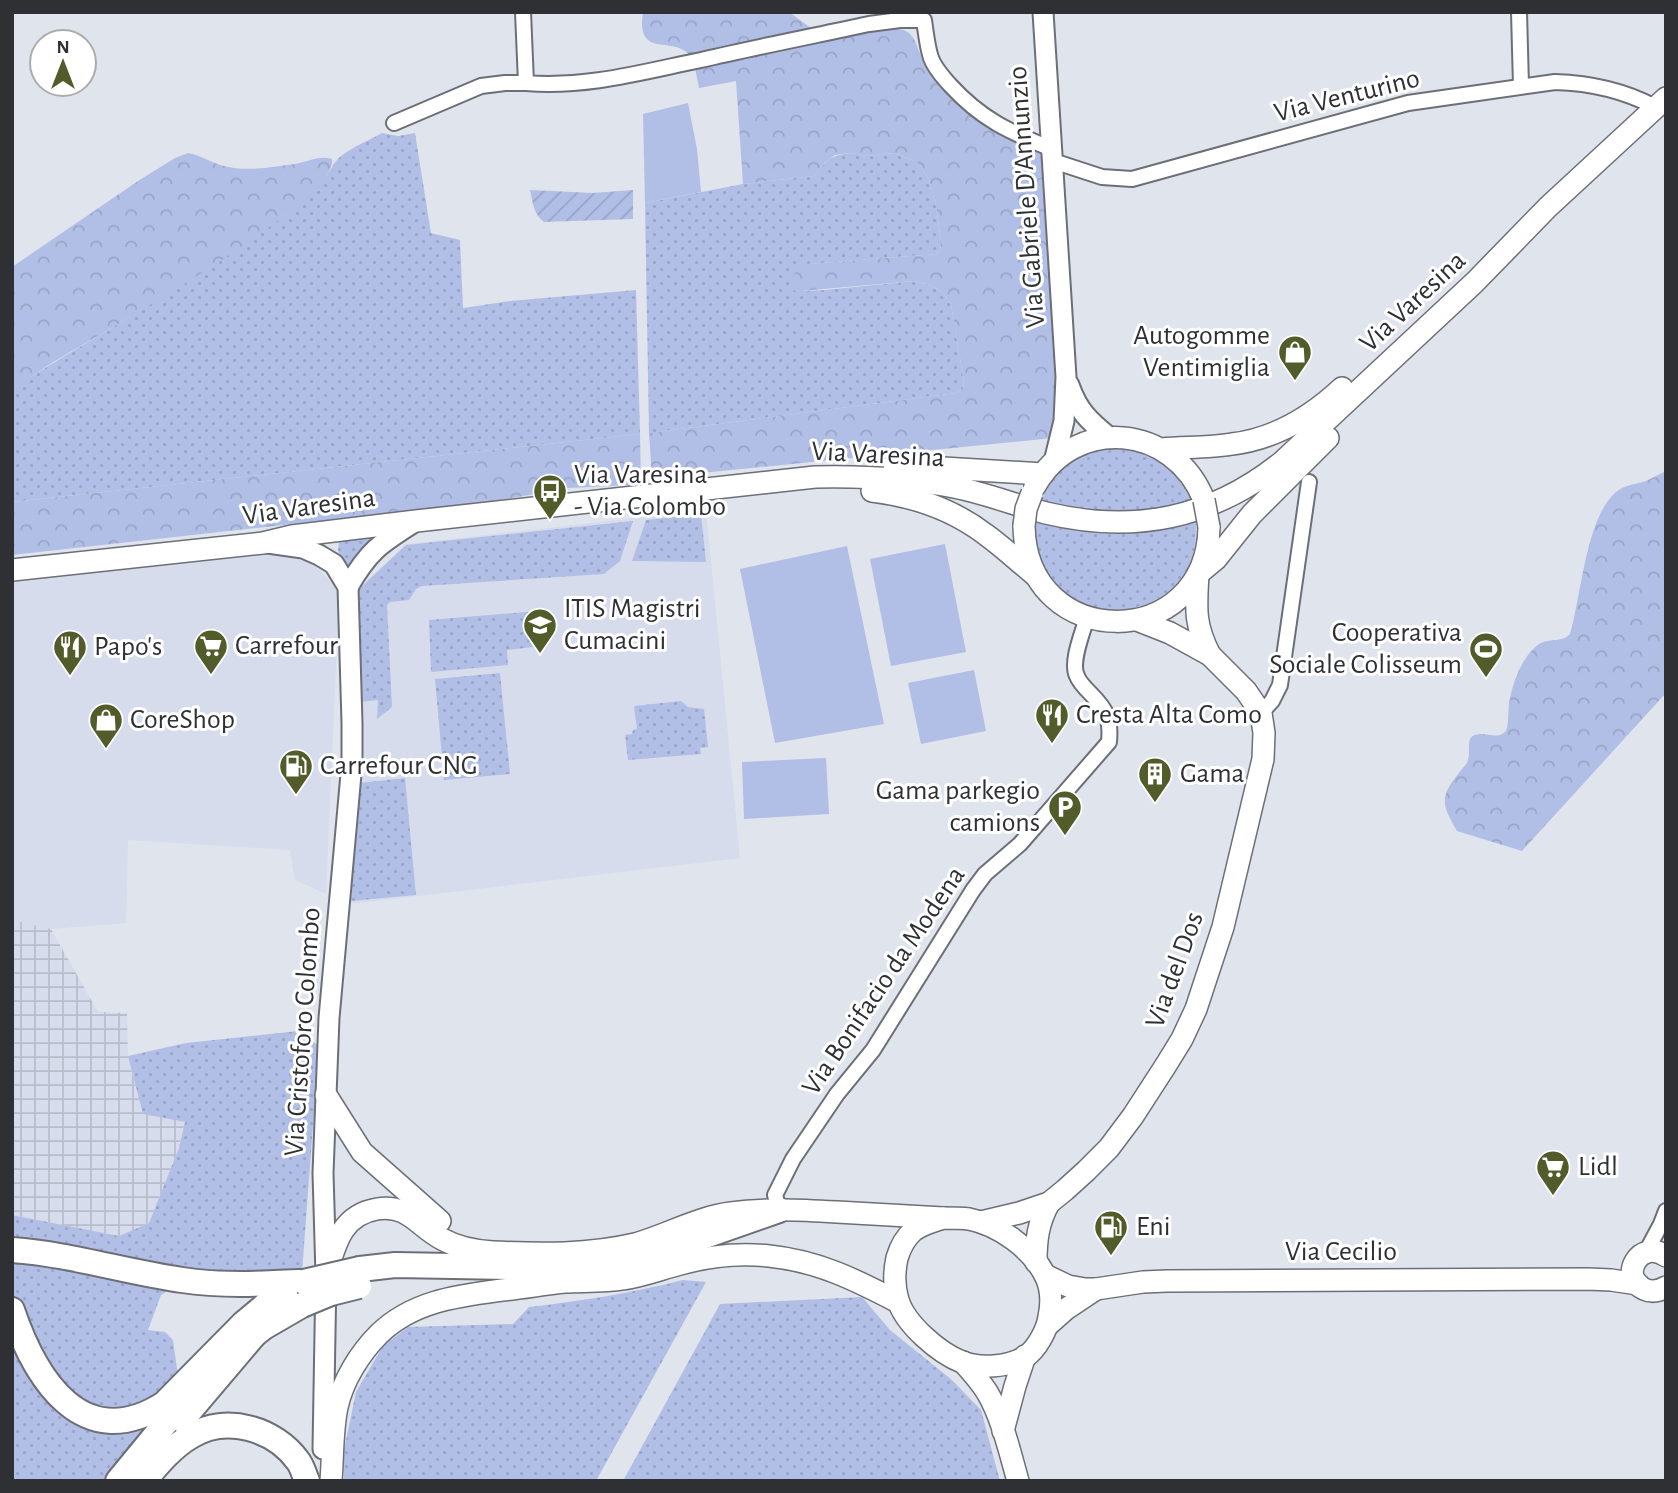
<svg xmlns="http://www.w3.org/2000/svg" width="1678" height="1493" viewBox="0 0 1678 1493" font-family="'Alegreya Sans',sans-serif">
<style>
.built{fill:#d6dcec}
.industrial{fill:url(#industrial-grid)}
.grass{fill:url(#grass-dots)}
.forest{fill:url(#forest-crowns)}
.park{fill:#b1bfe6}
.garden{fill:url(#garden-furrows)}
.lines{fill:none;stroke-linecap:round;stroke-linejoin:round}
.street-casing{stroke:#6c6f76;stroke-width:18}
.secondary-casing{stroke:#6c6f76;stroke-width:23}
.primary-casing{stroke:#6c6f76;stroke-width:24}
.highway-casing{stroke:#6c6f76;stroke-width:28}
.street{stroke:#fff;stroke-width:14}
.secondary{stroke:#fff;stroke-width:19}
.primary{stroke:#fff;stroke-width:21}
.highway{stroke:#fff;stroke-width:24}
.primary-bridge-casing{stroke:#6c6f76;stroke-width:24;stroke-linecap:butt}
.highway-bridge-casing{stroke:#6c6f76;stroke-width:28;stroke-linecap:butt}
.primary-bridge{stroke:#fff;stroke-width:21}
.highway-bridge{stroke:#fff;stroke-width:24}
.labels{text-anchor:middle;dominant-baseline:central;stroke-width:6;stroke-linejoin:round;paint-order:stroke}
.street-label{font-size:28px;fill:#2f3033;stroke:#fff}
.poi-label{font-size:28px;fill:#2f3033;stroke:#fff;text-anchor:start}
</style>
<defs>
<pattern id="industrial-grid" width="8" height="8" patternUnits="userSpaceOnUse" patternTransform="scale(1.75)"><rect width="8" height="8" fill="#d6dcec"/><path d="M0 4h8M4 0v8" fill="none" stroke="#b8bdcb"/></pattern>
<pattern id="grass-dots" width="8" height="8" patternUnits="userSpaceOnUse" patternTransform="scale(1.75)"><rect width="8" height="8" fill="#b1bfe6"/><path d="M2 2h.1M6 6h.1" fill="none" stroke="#99a4c6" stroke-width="1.8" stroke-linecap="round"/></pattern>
<pattern id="forest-crowns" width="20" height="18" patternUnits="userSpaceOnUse" patternTransform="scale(1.75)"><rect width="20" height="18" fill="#b1bfe6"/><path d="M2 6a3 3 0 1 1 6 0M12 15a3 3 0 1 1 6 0" fill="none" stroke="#99a4c6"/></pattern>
<pattern id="garden-furrows" width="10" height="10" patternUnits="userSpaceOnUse" patternTransform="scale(1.75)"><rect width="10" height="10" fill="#b1bfe6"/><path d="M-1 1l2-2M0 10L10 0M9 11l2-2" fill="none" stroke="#99a4c6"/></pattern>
</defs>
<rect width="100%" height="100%" fill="#e0e4ec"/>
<g class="built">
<polygon points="706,510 740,858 350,904 360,782 359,588 406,544"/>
<polygon points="284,554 314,564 333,584 339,597 326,894 295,880 290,850 128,840 126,923 51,929 12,920 12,580 204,559"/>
</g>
<polygon class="industrial" points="12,920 51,929 98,1012 127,1013 128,1056 143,1114 185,1122 179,1148 149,1223 119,1236 12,1215"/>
<g class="grass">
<path d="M 382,133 L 398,136 L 415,133 L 431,233 L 460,240 L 463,308 L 510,301 L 636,290 L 640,434 L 12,502 L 12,389 C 96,335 184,288 264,230 C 286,215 307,198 324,178 C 331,171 333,163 340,157 C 352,147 368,141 382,133 Z"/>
<path d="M 851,153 L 867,156 L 894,153 L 917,162 L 929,179 L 936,206 L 941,242 L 940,250 L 936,254 L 808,264 L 793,290 L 801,291 L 824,290 L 914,281 L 930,285 L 942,292 L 951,304 L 964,382 L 963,389 L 956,393 L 649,433 L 645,203 L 743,184 L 814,176 C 826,160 831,155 851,153 Z"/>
<path d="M 1103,447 C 1113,447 1126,446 1136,448 C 1161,455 1186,479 1194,503 L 1114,515 L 1039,503 L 1058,471 L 1076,457 Z"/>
<polygon points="701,514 706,562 632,561 646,520"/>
<path d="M 1035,517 L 1196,519 C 1196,535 1196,550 1189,566 C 1162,621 1079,625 1046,574 C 1036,558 1035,536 1035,517 Z"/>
<polygon points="633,521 620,561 604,574 422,586 416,589 409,600 390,602 387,605 392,707 377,719 378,700 360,702 359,589 406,545"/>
<polygon points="380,536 347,579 338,550 339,541"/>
<polygon points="539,611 541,646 507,650 508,665 431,672 429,620"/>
<polygon points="500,673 510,774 444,780 435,679"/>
<polygon points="681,701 688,707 704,709 708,747 700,748 701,754 628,760 625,735 632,734 633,730 637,729 634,706"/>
<polygon points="405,778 416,895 351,901 360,783"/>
<polygon points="298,1031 319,1046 302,1272 194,1274 161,1295 148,1330 165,1332 173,1340 178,1376 163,1417 112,1481 12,1480 12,1215 119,1236 149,1223 179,1148 185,1122 143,1114 128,1056 186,1043"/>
<path d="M 683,1280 L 706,1282 L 596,1481 L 344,1481 L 344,1450 L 356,1392 L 383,1346 L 408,1327 L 513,1324 L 529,1307 C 581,1301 632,1293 683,1280 Z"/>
<polygon points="862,1297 890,1330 952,1380 981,1410 1000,1481 623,1481 720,1304"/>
</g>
<g class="forest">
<path d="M 643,12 L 789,12 L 815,31 L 693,60 C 678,31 635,63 643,12 Z"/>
<path d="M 884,28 C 914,28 912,35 922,58 C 927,70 937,84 946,93 C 973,121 1008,135 1043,151 L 1059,384 L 1053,438 L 652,478 L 649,433 L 956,393 L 963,389 L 964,382 L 951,304 L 942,292 L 930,285 L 914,281 L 801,291 L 793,290 L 790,284 C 792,273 798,270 808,264 L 936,254 L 940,250 L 941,242 L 936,206 L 929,179 L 917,162 L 894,153 L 867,156 L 851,153 L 835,155 L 823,164 L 814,176 L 743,184 L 736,81 L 699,88 L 694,63 Z"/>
<path d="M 188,153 C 201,155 211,163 224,166 C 246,172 272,167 295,164 C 308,162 319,155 332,159 C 340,201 93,338 52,363 C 39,371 26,381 12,389 L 12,267 L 138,181 L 175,158 Z"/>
<polygon points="640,434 641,483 632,485 569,488 490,502 12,555 12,502"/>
<path d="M 1666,471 L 1666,693 L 1522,851 L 1457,831 C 1442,805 1439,797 1459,773 C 1462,768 1467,765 1468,760 C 1471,752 1465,738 1475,735 C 1487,731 1496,741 1506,731 C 1509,722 1508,713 1509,704 C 1512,684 1522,656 1539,644 C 1549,638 1562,643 1570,634 C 1581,597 1586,517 1616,492 C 1624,485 1637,484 1646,481 C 1653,478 1659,474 1666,471 Z"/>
</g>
<g class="park">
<polygon points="688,103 697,149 701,192 645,203 643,114"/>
<polygon points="945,544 966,652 891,666 870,559"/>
<polygon points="847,546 884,724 775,743 740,569"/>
<polygon points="974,670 986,731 921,744 908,683"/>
<polygon points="826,758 829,814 744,819 742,762"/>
</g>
<path class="garden" d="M 530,190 L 593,193 L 633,190 L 633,219 L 544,222 C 533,214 533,202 530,190 Z"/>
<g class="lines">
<g class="street-casing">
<g id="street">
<path d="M 523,12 L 526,83 C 587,88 642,72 701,60 C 757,47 813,36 869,24 L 900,20 L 924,20 C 926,33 927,46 931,58 C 935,69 943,77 950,85 C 982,120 1010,132 1052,149"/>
<polyline points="1519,12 1521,86"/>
<polyline points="394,123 481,86 505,83 526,83"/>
<path d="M 1053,161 L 1102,177 L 1132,179 L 1408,103 L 1555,82 C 1589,83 1625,91 1655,107"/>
<polyline points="1261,713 1272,701 1280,685 1309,482"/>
<path d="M 779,1210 L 775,1195 L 793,1159 L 837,1094 L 873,1050 L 973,890 L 985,874 L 1020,844 L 1109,742 C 1111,719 1107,710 1091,694 C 1086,689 1079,682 1077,676 C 1070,662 1083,632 1087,617"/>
<polyline points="1646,1252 1661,1224 1666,1211"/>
</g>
</g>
<g class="secondary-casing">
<g id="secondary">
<polyline points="1043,12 1066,377 1064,421 1054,462"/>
<path d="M 1069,385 C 1078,411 1089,421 1110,438"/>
<polyline points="268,543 303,548 319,555 334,564 348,587 352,723 352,763 329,1018 323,1173 326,1275 323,1449"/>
<path d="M 348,587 C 369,550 381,543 416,521"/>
</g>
</g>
<g class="primary-casing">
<g id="primary">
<path d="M 1162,449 C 1185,447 1209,448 1232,444 C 1274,439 1312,416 1342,388"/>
<polyline points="894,465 1043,474"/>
<path d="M 1035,486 C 1075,415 1174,424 1204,500"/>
<path d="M 872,491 C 913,496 952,509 985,534 C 1003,547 1019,562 1036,576"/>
<path d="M 1024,526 C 1026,653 1207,653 1209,527"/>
<path d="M 12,570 L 263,543 L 292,536 L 416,521 L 815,477 C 862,476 908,478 954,487 C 985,493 1015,505 1046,513 C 1134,534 1211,519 1282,462 L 1475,282 L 1548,207 L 1666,98"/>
<polyline points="1198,574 1216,559 1252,514 1328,438"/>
<path d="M 1198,574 C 1196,608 1194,624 1210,655"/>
<polyline points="326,1095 362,1152 440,1221"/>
<path d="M 943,1218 C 951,1218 961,1218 969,1219 C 999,1225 1031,1248 1045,1275 C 1051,1287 1052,1303 1049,1317 C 1047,1330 1037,1349 1025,1357 C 1008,1367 980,1369 962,1362 C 939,1353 905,1324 898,1300 C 894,1287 894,1272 897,1258 C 900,1248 905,1238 913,1231 C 922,1224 932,1222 943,1218 Z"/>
<polyline points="981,1222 1019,1213 1049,1203 1065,1190 1086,1171 1109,1148 1133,1116 1166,1065 1182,1039 1196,1009 1223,927 1263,759 1264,733 1261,713 1246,691 1210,655 1170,633 1137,620"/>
<path d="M 1666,1256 C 1640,1238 1618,1277 1644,1289 C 1652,1293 1659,1291 1666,1287"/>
<path d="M 1036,1262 C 1036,1240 1038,1223 1049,1203"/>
<path d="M 326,1275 C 335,1245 341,1215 377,1209 C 409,1204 418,1227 442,1239 C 458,1248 475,1251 493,1252 C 540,1254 589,1255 635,1244 C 667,1235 698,1217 731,1213 C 766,1208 802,1210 837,1212 C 872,1214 907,1216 943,1218"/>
<polyline points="1045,1275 1068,1286 1085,1289 1096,1289 1143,1282 1167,1281 1588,1279 1611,1280 1638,1284"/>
<polyline points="1048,1325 1066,1309 1096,1289"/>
<path d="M 963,1362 C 972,1372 980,1381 987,1392 C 1002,1417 1010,1453 1018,1481"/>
<polyline points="1003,1431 1015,1386 1025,1356"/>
<path d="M 331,1481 C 333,1456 332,1431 337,1407 C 343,1380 360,1353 379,1334 C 413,1301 457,1296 502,1290 C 523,1288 544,1284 565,1282 C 584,1281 604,1282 623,1279 C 643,1276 661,1269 680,1264 C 709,1256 740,1253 769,1256 C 818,1261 856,1280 898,1302"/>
</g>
</g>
<g class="highway-casing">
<g id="highway">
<path d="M 12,1250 C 70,1254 125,1272 182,1280 C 221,1286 260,1284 300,1282"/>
<polyline points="360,1269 395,1265 563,1268 592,1267 615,1264 662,1251 779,1210"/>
<path d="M 12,1310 C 35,1378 82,1456 164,1404 L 243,1324 L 268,1303 L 304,1282"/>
<polyline points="246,1341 264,1327 302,1305"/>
<polyline points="182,1420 254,1335"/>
<polyline points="118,1481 187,1397"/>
<path d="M 144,1481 C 158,1464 172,1447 191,1436 C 226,1414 275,1429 298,1461 C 302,1466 304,1474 307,1481"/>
</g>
</g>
<use href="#street" class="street"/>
<use href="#secondary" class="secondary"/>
<use href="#primary" class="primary"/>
<use href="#highway" class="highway"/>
<g class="primary-bridge-casing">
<g id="primary-bridge">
<polyline points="1204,500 1209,527"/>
<polyline points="1024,526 1026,509 1032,493"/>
</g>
</g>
<g class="highway-bridge-casing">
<g id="highway-bridge">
<polyline points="304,1282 360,1269"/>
<polyline points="302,1305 331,1293 359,1286"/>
</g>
</g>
<use href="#primary-bridge" class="primary-bridge"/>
<use href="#highway-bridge" class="highway-bridge"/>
</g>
<defs>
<g id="shop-pin" transform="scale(1.75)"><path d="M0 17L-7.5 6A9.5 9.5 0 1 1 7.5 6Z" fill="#525b2a" stroke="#fff"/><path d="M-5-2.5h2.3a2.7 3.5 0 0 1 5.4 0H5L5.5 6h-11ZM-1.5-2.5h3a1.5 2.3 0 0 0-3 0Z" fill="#fff"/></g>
<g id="bus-pin" transform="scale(1.75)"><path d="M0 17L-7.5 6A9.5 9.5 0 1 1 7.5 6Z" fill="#525b2a" stroke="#fff"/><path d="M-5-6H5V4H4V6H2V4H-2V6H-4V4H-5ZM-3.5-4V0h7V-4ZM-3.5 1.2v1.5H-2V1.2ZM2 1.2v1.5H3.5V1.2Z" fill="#fff"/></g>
<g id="university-pin" transform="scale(1.75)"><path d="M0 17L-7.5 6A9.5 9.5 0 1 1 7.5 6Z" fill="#525b2a" stroke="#fff"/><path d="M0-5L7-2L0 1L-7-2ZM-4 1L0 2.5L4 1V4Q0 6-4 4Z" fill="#fff"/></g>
<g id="supermarket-pin" transform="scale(1.75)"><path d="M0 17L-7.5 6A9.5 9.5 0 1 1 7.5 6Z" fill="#525b2a" stroke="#fff"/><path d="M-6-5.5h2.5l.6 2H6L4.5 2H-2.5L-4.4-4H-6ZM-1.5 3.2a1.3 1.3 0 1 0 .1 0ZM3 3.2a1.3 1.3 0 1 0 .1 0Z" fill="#fff"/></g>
<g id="restaurant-pin" transform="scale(1.75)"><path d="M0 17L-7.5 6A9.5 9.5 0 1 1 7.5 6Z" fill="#525b2a" stroke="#fff"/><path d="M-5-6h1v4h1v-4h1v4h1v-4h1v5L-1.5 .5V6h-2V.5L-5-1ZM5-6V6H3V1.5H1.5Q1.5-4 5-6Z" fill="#fff"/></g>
<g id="stadium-pin" transform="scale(1.75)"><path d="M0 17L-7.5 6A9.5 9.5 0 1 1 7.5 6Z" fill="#525b2a" stroke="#fff"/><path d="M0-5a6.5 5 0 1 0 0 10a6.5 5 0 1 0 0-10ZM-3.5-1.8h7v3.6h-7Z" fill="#fff"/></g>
<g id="fuel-pin" transform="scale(1.75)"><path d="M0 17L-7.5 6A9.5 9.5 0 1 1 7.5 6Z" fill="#525b2a" stroke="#fff"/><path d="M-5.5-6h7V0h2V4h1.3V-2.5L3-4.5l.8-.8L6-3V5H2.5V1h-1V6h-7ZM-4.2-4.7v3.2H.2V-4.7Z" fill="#fff"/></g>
<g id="building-pin" transform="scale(1.75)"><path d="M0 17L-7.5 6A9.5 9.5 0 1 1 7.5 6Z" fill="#525b2a" stroke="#fff"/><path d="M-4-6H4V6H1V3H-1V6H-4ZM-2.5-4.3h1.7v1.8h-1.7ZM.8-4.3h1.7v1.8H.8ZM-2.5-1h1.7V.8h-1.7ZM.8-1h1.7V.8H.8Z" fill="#fff"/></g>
<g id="parking-pin" transform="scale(1.75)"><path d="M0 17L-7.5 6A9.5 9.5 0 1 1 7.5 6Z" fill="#525b2a" stroke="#fff"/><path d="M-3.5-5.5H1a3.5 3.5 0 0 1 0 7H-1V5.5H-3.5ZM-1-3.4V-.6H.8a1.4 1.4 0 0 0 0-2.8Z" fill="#fff"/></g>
</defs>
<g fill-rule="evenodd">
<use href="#shop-pin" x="1295" y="352"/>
<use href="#bus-pin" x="550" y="491"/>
<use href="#university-pin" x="540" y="625"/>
<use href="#supermarket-pin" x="211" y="646"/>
<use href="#restaurant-pin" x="70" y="647"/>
<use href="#stadium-pin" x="1486" y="649"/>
<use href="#restaurant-pin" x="1052" y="715"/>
<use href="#shop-pin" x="106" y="720"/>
<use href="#fuel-pin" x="296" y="766"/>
<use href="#building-pin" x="1155" y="774"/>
<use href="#parking-pin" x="1065" y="807"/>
<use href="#supermarket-pin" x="1553" y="1167"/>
<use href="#fuel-pin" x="1111" y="1227"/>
</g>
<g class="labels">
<g class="street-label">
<text transform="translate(1347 96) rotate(-14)">Via Venturino</text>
<text transform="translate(1027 197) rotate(-94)">Via Gabriele D'Annunzio</text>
<text transform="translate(1413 302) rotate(-43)">Via Varesina</text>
<text transform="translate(878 455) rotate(3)">Via Varesina</text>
<text transform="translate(309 507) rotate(-8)">Via Varesina</text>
<text transform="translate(1175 970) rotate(-70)">Via del Dos</text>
<text transform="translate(884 981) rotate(-56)">Via Bonifacio da Modena</text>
<text transform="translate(303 1032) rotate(-86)">Via Cristoforo Colombo</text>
<text x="1341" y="1252">Via Cecilio</text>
</g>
<g class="poi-label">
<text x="1270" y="336" text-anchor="end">Autogomme<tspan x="1270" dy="32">Ventimiglia</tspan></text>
<text x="574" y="475">Via Varesina<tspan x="574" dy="32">- Via Colombo</tspan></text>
<text x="564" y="609">ITIS Magistri<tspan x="564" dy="32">Cumacini</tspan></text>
<text x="1462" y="633" text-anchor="end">Cooperativa<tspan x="1462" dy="32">Sociale Colisseum</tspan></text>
<text x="235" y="646">Carrefour</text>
<text x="94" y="647">Papo's</text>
<text x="1076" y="715">Cresta Alta Como</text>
<text x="130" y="720">CoreShop</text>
<text x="320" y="766">Carrefour CNG</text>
<text x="1180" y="774">Gama</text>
<text x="1040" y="791" text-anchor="end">Gama parkegio<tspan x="1040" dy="32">camions</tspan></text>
<text x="1578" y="1167">Lidl</text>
<text x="1136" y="1227">Eni</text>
</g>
</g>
<rect width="1678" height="1493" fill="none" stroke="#2f3033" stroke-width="28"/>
<g transform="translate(63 63)"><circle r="33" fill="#ffffff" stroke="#acacad" stroke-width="2"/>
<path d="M0-5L12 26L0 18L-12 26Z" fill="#525b2a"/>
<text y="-10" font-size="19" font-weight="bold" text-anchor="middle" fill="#2f3033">N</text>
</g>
</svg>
